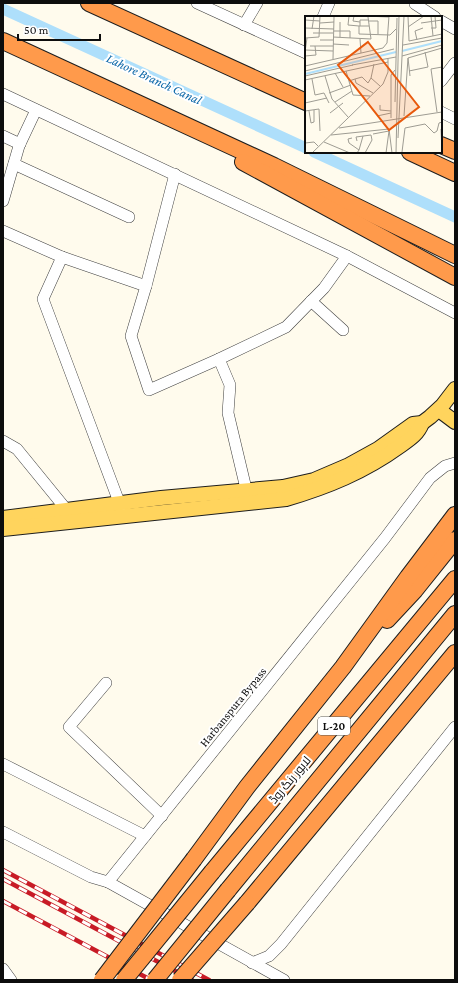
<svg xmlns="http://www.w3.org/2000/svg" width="458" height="983" viewBox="0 0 458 983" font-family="'Crimson Pro',Cairo,serif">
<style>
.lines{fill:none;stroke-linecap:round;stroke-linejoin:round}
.canal{stroke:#aedffb;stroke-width:11}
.minor-casing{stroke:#404040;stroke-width:12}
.major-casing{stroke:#1e1e1e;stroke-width:16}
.highway-casing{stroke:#1e1e1e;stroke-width:18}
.minor{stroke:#fff;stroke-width:11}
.major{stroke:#ffd45d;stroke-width:14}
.highway{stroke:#ff9a4b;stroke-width:16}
.rail-casing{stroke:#c81b26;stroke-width:4.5}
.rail{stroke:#fff;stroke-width:3;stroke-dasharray:9;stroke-linecap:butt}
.highway-bridge-casing{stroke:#1e1e1e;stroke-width:18;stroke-linecap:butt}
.highway-bridge{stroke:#ff9a4b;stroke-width:16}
.labels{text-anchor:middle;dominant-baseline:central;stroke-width:4;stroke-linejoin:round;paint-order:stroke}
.shield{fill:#fff;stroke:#565656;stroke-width:1}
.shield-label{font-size:11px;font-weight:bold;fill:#0d0d0d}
.street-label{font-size:12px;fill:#0d0d0d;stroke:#fff}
.water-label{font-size:13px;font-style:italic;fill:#0d68a8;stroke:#fff}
.inset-river{fill:none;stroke:#aedffb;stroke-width:2}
.inset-road{fill:none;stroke:#9e9c93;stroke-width:1}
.view{fill:#e8590c;fill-opacity:0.15;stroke:#e8590c;stroke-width:2}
.inset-edge{fill:none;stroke:#0d0d0d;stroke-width:2}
</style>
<rect width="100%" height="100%" fill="#fffbed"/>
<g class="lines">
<g class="canal">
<polyline points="3,9 306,148"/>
<polyline points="314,152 455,217"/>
</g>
<g class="minor-casing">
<g id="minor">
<polyline points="197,3 306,53"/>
<polyline points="415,4 435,17"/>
<polyline points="323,17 329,3"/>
<polyline points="441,21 455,29"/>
<polyline points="244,25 257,3"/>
<polyline points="441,81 455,63"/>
<polyline points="3,94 347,256 455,313"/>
<polyline points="441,112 455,119"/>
<polyline points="3,136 20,144"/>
<polyline points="14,164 129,217"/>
<polyline points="3,201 19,146 36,110"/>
<polyline points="3,231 62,257 43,299 122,510"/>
<polyline points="62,257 146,286 131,336 149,390 219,359 230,385 228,413 248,497"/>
<polyline points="146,286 175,174"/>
<polyline points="311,301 343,330"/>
<polyline points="219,359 286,327 324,288 347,256"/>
<polyline points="3,441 17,449 70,514"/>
<polyline points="106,683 69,727 162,816"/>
<polyline points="3,764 145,836"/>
<polyline points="3,832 91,877 108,882 284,980"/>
<polyline points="108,882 385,538 430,478 445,466 455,463"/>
<polyline points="252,963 269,956 281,944 455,727"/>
<polyline points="3,969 11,980"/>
</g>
</g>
<g class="major-casing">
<g id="major">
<polyline points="439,410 455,422"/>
<polyline points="3,518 161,498 283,487 314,480 349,465 378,449 413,424 422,423 430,417 442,406 455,389"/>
<path d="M 3,529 L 286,499 C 327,487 364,472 400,446 C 410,439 418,434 422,423"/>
</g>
</g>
<g class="highway-casing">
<g id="highway">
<polyline points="89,3 306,102"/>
<polyline points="3,41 274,166 455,255"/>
<polyline points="441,145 455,151"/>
<polyline points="410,152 455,173"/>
<polyline points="243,162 455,277"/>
<polyline points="387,620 415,590 455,540"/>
<polyline points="194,859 247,787 343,667 408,577 455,515"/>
<polyline points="212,872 455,579"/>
<polyline points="228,890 455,614"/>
<polyline points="247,903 455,653"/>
</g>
</g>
<use href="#minor" class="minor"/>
<use href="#major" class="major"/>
<use href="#highway" class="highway"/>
<g class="rail-casing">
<g id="rail">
<polyline points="3,870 209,980"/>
<polyline points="3,879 192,980"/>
<polyline points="3,901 151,980"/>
</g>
</g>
<use href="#rail" class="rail"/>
<g class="highway-bridge-casing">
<g id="highway-bridge">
<polyline points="102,980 194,859"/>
<polyline points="124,980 212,872"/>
<polyline points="155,980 228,890"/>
<polyline points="180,980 247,903"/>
</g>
</g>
<use href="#highway-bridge" class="highway-bridge"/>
</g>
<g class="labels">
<rect class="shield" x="318" y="717" width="32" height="18" rx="3"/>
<g class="shield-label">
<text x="334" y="726">L-20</text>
</g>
<g class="street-label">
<text transform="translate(233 707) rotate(-51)">Harbanspura Bypass</text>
<text transform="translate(290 780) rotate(-50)">لاہور رنگ روڈ</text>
</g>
<g class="water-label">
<text transform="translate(154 79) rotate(25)">Lahore Branch Canal</text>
</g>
</g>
<g transform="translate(305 16)">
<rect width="137" height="137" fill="#fffbed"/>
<path class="inset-river" d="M 97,35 L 137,25M 0,58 L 91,36"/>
<path class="inset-road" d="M 44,0 L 43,9 L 54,10M 49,0 L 48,5 L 55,6M 59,0 L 84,1M 103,0 L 104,25 L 137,18M 126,0 L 128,20M 0,4 L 15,5M 64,5 L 73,5 L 73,18M 35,6 L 35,21M 15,7 L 29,6M 116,7 L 137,4M 55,10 L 55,4 L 64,4M 103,11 L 119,0M 0,12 L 29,13M 126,12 L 131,12 L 130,0M 7,13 L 9,0M 29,15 L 45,15 L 45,22M 8,17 L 28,17M 54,18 L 85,19 L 91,13M 54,18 L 54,10 L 64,10M 28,21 L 66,23 L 63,1M 0,22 L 14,21 L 15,0M 55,23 L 56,37M 15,24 L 28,24M 112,24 L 110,15 L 118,12M 28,28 L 44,29M 98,29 L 137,22M 5,30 L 28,30M 0,34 L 28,35M 0,36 L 2,22M 0,40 L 11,39 L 10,30M 97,40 L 137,29M 103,42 L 137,32M 103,42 L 105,60M 28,43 L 29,1M 47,49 L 91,41M 0,50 L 78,32 L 82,27 L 84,0M 0,55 L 89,33M 41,55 L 48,79 L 65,80M 104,55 L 123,51 L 120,36M 30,57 L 38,71M 0,60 L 48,49M 20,60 L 27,83 L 43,101M 66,62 L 69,48M 7,63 L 10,79 L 19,77 L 24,87M 50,63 L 57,61 L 63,67 L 66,62 L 75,70M 0,64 L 83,46M 44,65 L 50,63 L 51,67 L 68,77M 24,77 L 46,69M 30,86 L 47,75M 90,86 L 92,2M 0,87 L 22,82M 75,89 L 75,94 L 86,95M 0,95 L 14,93 L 15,115M 4,95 L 6,107 L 9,106 L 9,94M 132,96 L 126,53 L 137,51M 25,97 L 38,87M 72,100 L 86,97M 99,100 L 103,42M 86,102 L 86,59 L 90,54M 34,112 L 137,96M 136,113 L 137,137M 68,118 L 84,115 L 81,137M 26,119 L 84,113 L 87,137M 47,122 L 43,123 L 44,127 L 54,134 L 52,137M 93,122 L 99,0M 52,125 L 51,121 L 66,119 L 67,124 L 60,137M 19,126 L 45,137M 0,127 L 9,126 L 13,130M 54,134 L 58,120M 97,136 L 100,112 L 120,108 L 129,117 L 132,115 L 134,107 L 137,106M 7,137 L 78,68 L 83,56 L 83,43M 91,137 L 94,0"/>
<path class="view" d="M 63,26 L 114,91 L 84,114 L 33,49 Z"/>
<rect width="137" height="137" class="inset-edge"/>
</g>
<rect width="458" height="983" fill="none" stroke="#0d0d0d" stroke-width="8"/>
<path d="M18 34v6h82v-6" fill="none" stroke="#0d0d0d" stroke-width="2"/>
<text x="24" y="34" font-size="12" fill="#0d0d0d" stroke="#ffffff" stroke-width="3" paint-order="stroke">50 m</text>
</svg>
